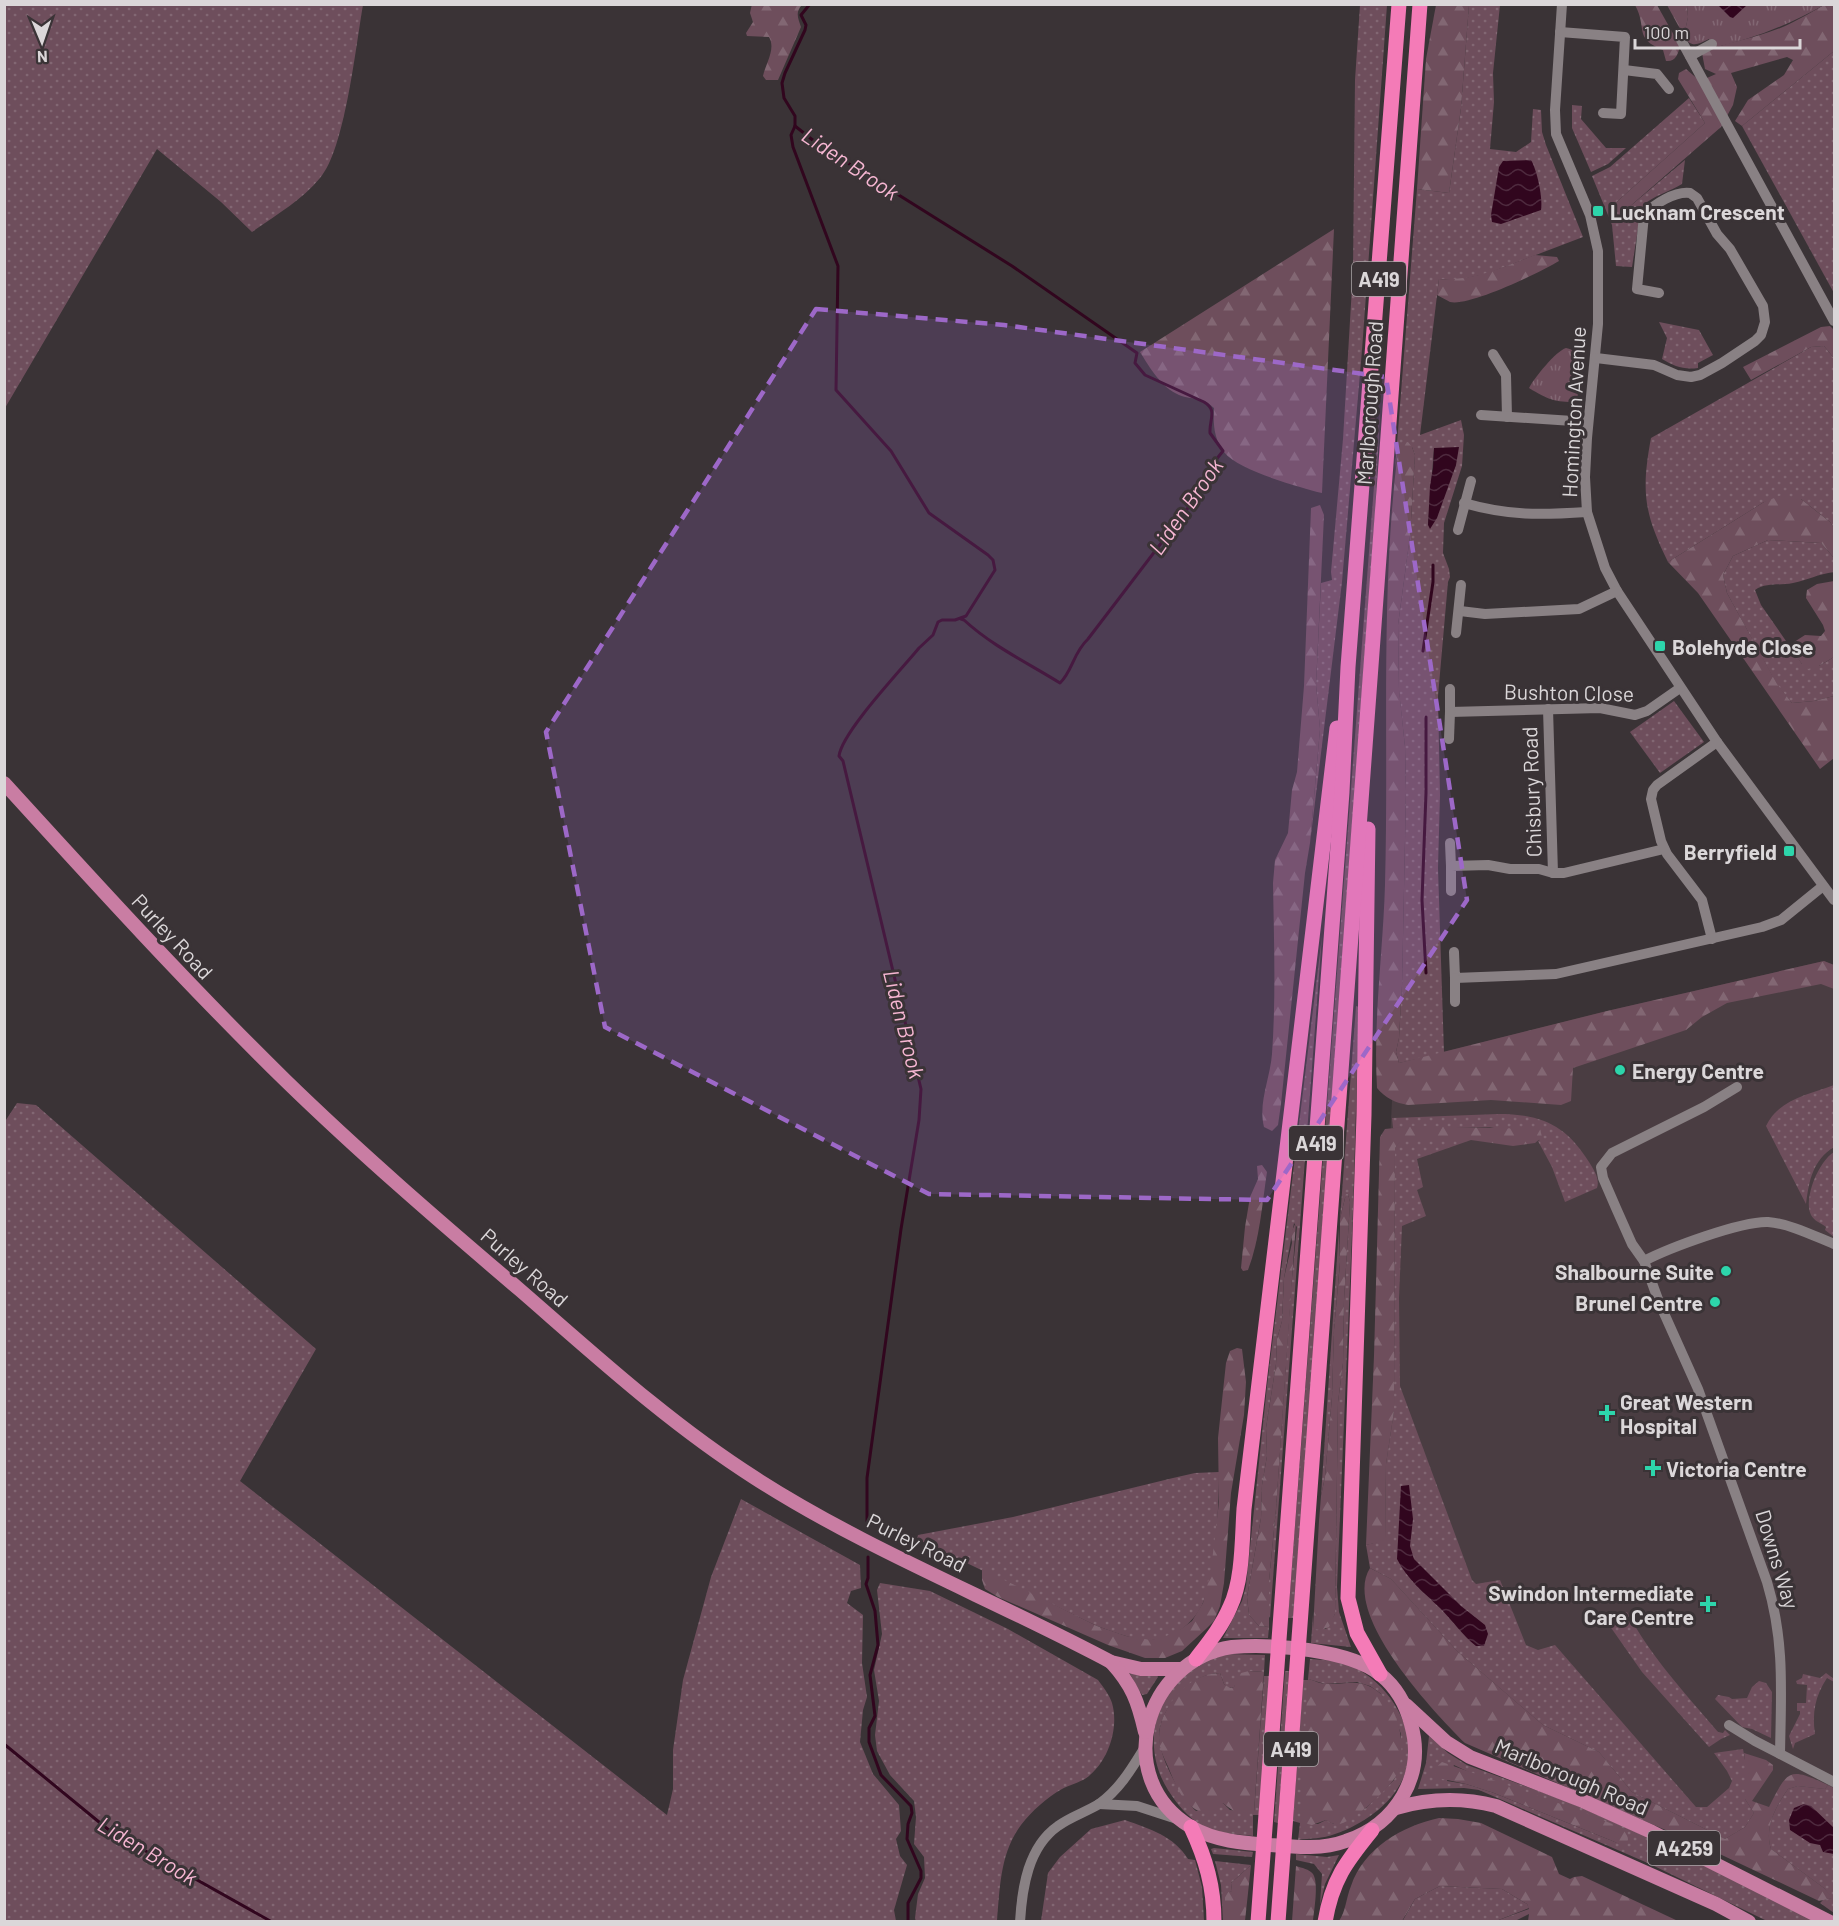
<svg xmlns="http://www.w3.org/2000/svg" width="1839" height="1926" viewBox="0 0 1839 1926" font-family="Barlow,sans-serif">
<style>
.built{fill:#4a3d42}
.grass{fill:url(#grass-dots);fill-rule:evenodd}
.forest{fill:url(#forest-firs)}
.park{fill:url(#park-tufts)}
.water{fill:url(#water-waves)}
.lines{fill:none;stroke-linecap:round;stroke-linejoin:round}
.stream{stroke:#31061e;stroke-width:3}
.minor{stroke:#898184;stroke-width:10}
.major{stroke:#c97da3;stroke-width:14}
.highway{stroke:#f47bb7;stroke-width:15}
.marked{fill:#9d68c8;fill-opacity:0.2;stroke:#9d68c8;stroke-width:4.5;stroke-dasharray:12 8;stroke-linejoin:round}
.poi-dot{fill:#2dd5ab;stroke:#3a3336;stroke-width:2}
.labels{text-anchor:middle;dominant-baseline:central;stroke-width:6;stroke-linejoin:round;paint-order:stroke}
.shield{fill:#3a3336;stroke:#aba6a8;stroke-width:1.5}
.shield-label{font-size:20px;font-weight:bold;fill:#dbd7d9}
.poi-label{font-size:21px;font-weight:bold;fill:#dbd7d9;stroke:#3a3336;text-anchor:start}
.street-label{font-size:21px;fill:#dbd7d9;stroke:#3a3336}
.water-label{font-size:22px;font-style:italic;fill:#f6b6d2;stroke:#3a3336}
</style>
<defs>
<pattern id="grass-dots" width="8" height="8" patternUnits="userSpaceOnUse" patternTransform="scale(1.5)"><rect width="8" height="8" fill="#6e4e5c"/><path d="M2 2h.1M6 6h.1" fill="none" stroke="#826773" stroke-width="1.8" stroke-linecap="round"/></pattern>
<pattern id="forest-firs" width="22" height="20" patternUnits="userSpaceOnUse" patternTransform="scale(1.5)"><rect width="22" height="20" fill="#6e4e5c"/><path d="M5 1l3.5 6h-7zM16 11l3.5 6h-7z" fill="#826773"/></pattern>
<pattern id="park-tufts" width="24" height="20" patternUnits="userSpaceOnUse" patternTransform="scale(1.5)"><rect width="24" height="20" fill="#6e4e5c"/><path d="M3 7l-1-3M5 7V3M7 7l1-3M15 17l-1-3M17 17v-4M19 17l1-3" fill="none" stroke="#826773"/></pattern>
<pattern id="water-waves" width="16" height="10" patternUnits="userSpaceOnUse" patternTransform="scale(1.5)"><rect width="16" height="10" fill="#31061e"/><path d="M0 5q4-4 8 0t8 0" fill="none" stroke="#4e2a3e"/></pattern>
</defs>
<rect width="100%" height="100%" fill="#3a3336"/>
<polygon class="built" points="1824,961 1834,965 1834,1913 1822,1900 1806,1891 1482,1745 1374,1604 1386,1223 1392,1100 1396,1090 1399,1063 1607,1011"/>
<g class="grass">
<path d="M 5,4 L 363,5 C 356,44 345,150 320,178 C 302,200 276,215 252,232 L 221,202 L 157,149 L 5,408 Z"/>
<polygon points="1360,5 1387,5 1362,350 1342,582 1310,843 1320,729 1316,685 1321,583 1332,580 1331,572 1343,439 1353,270 1355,80"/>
<path d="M 1469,5 L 1500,5 L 1493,73 L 1494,102 L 1490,149 L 1516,152 L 1531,142 L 1533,109 L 1541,110 L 1542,132 L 1546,145 L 1583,237 L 1486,274 L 1457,280 L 1439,279 L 1420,435 L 1461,420 L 1464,435 L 1462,466 L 1444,523 L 1443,553 L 1449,569 L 1450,577 L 1448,582 L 1438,696 L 1440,795 L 1438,868 L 1444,1053 L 1399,1063 L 1396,1052 L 1399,1038 L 1402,986 L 1406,791 L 1405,747 L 1399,691 L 1398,625 L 1410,536 L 1415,455 L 1412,447 L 1398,450 L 1395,469 L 1417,189 L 1449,193 L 1461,108 ZM 1434,448 L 1456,465 L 1428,525 Z"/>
<polygon points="1834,51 1834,293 1742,126"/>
<path d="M 1689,98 L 1705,123 L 1611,207 L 1628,208 L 1685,160 L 1682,184 C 1670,191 1659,194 1647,202 L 1647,208 L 1640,216 L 1632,267 L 1616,266 L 1612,225 L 1592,176 L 1610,167 Z"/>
<polygon points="1572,105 1582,106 1581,119 1606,148 1626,148 1608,164 1591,172 1572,128"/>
<path d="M 1659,322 L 1699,330 L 1713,355 L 1698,363 L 1698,368 C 1683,370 1674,366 1662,359 L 1667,338 Z"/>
<path d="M 1824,346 L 1833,357 L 1834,357 L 1834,528 L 1830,522 L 1801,499 L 1764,502 L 1668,562 C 1644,513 1641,492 1651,438 L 1811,347 Z"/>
<polygon points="1380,407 1375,515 1294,1618 1288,1618"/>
<path d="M 1768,540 L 1821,543 L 1834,558 L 1834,572 C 1818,574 1808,580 1793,583 C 1779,586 1767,582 1755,590 L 1761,605 L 1802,664 L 1819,666 L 1834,657 L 1834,696 L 1814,701 L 1792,703 L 1777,685 L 1727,593 L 1723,575 L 1733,556 Z"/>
<polygon points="1674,701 1704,742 1660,773 1630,732"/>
<polygon points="1322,936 1270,1618 1268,1613 1269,1581 1276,1509 1291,1288 1297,1227 1294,1223 1284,1278 1282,1321 1277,1339 1276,1364 1266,1428 1267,1456 1262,1485 1261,1518 1247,1597 1249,1615 1259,1626 1269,1627 1268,1638 1223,1638 1242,1601 1246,1586 1267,1386"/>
<polygon points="1356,1006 1359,1007 1353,1211 1337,1587 1339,1612 1351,1647 1311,1643 1313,1615 1313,1629 1326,1629 1335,1614 1338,1402 1343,1363 1344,1300 1350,1202 1348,1194 1345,1198 1340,1219"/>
<path d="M 1834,1085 L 1834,1147 C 1813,1160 1809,1180 1806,1204 L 1766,1126 C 1779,1099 1808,1095 1834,1085 Z"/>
<polygon points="17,1103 36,1105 316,1349 240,1481 667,1815 673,1789 673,1750 683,1680 711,1577 741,1499 860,1565 861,1588 851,1591 847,1603 863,1615 862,1663 867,1697 863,1710 860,1742 873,1774 899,1805 901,1831 896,1839 900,1856 907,1865 894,1910 896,1921 5,1921 4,1123"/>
<path d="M 1498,1114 C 1541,1114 1566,1125 1589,1162 C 1594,1170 1600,1179 1597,1188 L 1565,1202 L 1552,1167 L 1538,1141 L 1540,1140 L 1490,1127 L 1393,1128 L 1392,1118 Z"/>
<polygon points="1401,1140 1471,1140 1417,1159 1423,1187 1417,1190 1426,1216 1402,1226 1399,1298 1400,1386 1472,1580 1476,1584 1500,1580 1526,1645 1538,1650 1555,1645 1696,1807 1707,1807 1729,1788 1732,1781 1727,1771 1714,1753 1743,1749 1745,1760 1745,1799 1754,1813 1745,1827 1725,1839 1632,1792 1599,1752 1543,1725 1458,1652 1391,1579 1370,1568 1366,1545 1385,1540 1386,1464 1394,1411 1395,1148"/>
<path d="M 1834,1152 L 1834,1237 L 1825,1230 L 1826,1227 C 1821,1223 1814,1221 1811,1215 C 1803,1198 1819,1161 1834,1152 Z"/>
<polygon points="1339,1228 1340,1262 1334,1330 1332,1397 1325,1477 1321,1496"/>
<path d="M 1219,1472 C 1219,1506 1216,1575 1202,1605 C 1193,1623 1173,1640 1151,1640 C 1133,1640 1114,1632 1097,1626 L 917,1539 L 918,1535 L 1013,1517 L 1173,1478 L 1195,1473 Z"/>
<path d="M 880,1583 L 930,1591 L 1008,1629 L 1098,1680 C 1104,1688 1109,1694 1112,1703 C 1119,1727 1109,1759 1090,1775 C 1083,1782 1071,1784 1062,1789 C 1046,1798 1032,1811 1021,1825 C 1000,1853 1000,1888 997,1921 L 916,1922 L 915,1918 L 918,1894 L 925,1878 L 924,1857 L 914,1844 L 916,1817 L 914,1801 L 890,1775 L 877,1751 L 875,1735 L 879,1701 L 874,1670 L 882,1634 L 877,1590 Z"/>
<path d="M 1627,1612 C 1651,1657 1685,1693 1718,1732 L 1723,1733 L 1725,1730 L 1730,1735 L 1721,1739 L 1709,1747 L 1642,1672 L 1607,1622 L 1609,1618 Z"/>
<path d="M 1227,1654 L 1265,1655 L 1264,1672 L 1249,1671 L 1236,1683 L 1234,1687 L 1229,1688 L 1224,1684 L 1220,1673 C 1206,1673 1192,1681 1183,1690 C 1171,1701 1161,1716 1159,1733 C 1158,1756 1180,1796 1196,1811 L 1223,1803 L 1230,1810 L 1254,1812 L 1264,1676 L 1270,1676 L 1260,1815 L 1253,1815 L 1253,1836 C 1236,1834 1219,1834 1203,1826 C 1188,1818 1177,1804 1168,1790 C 1139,1744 1156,1686 1205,1661 C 1212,1658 1220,1657 1227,1654 Z"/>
<path d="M 1310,1659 C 1323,1660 1335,1660 1347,1664 C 1388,1680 1422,1732 1404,1776 C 1393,1804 1362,1825 1335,1834 C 1323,1839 1310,1838 1298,1840 L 1300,1823 L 1293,1821 L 1303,1680 L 1308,1680 L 1307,1824 L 1318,1824 L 1326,1820 L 1334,1824 L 1366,1808 L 1394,1780 L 1399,1766 L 1401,1734 L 1391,1708 L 1380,1693 L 1370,1686 L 1357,1682 L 1325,1684 L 1308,1679 Z"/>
<polygon points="1285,1671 1289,1671 1278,1823 1274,1822"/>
<path d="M 1826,1673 L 1834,1679 L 1834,1682 L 1827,1678 C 1815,1696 1812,1713 1815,1734 L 1795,1743 L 1793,1749 L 1789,1736 L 1800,1714 L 1800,1711 L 1797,1711 L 1797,1703 L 1806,1703 L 1807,1685 L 1797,1684 L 1796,1681 L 1802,1678 L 1803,1674 L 1820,1678 Z"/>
<polygon points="1130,1674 1157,1675 1158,1677 1147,1694 1142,1695"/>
<polygon points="1759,1681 1766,1683 1772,1692 1771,1738 1752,1729 1742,1727 1715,1699 1718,1695 1729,1697 1732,1699 1747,1698 1752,1687"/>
<path d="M 1429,1736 L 1448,1753 L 1467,1765 L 1566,1801 L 1647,1837 L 1816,1921 L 1767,1921 L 1650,1864 L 1479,1790 L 1464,1788 L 1418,1789 L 1426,1763 ZM 1454,1765 L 1620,1844 L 1494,1793 L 1466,1784 L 1447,1781 Z"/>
<path d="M 1828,1785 L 1834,1788 L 1834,1913 L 1820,1903 L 1823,1900 L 1832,1898 L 1824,1888 L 1771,1849 C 1764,1828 1776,1806 1788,1789 L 1798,1786 L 1825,1789 Z"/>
<path d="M 1125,1820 C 1150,1829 1174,1836 1188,1859 L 1195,1860 L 1202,1887 L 1204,1921 L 1041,1921 L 1048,1873 L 1060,1857 L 1091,1829 Z"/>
<polygon points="1214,1848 1253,1852 1252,1857 1213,1854 1211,1849"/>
<polygon points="1296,1854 1327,1857 1339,1855 1325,1884 1320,1905 1322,1874 1314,1864 1296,1860"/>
<polygon points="1215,1861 1251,1865 1231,1883 1232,1891 1225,1894 1225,1921 1223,1921 1221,1885"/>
<polygon points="1440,1886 1502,1889 1527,1904 1529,1908 1496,1921 1402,1922 1415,1899"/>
</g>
<g class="forest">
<path d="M 752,4 L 802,5 C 795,12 798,18 801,27 L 778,80 L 766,80 L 763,76 C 766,63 776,49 769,37 L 747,36 L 746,33 L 753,22 L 750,13 Z"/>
<polygon points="1436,5 1469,5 1461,108 1449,193 1417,189 1426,59"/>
<path d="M 1635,5 L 1657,5 L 1680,46 C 1678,54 1676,62 1666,61 L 1663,50 C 1633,38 1648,29 1635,5 Z"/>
<polygon points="1667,5 1687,5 1688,17 1684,36"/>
<path d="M 1824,5 L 1834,5 L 1834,51 L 1742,126 L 1735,121 L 1748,100 L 1784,75 L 1793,60 L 1787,57 L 1731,73 L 1737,87 L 1733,105 L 1721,127 L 1628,208 L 1618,211 L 1611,207 L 1705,123 L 1678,79 L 1679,73 L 1686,69 L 1700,81 L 1716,74 L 1705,69 L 1702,53 C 1723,43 1747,40 1769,32 C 1789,26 1806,15 1824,5 Z"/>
<path d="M 1334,229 L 1322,493 C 1299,487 1239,471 1224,452 C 1214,439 1213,424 1214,408 C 1200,395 1194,401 1179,395 C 1161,387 1150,368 1140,352 Z"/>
<path d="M 1535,255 L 1557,257 L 1559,261 C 1541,272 1469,307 1450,302 C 1446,300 1441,297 1437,295 L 1439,279 C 1474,281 1503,267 1535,255 Z"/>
<polygon points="1830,326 1834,330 1834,357 1833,357 1824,346 1811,347 1751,380 1743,367 1821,327"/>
<path d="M 1408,442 L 1412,447 L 1415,455 L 1410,536 L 1398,625 L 1399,689 L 1405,747 L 1406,791 L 1402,986 L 1399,1038 L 1396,1052 L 1399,1063 L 1607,1011 L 1824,961 L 1834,965 L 1834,989 L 1821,984 L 1727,1003 L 1702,1017 L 1686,1030 L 1573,1068 L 1571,1101 L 1561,1105 L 1491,1100 L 1408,1105 C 1396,1103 1385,1098 1377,1088 C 1373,1021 1383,952 1385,885 C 1389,740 1380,594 1398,450 L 1401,443 Z"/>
<polygon points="1782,495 1801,499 1830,522 1834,528 1834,558 1821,543 1768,540 1733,556 1723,575 1727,593 1777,684 1792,703 1814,701 1834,696 1834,758 1820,769 1698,593 1668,562 1764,502"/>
<path d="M 1320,505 L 1324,515 L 1316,685 L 1320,729 L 1310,843 L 1305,873 L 1281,1104 L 1278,1125 L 1272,1131 L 1264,1127 C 1258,1103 1270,1079 1272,1054 C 1276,998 1274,939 1273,883 L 1275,860 L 1288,833 L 1292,790 L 1297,772 L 1304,686 L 1311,508 Z"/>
<polygon points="1834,581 1834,657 1819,666 1808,669 1802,664 1788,646 1805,635 1821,636 1825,631 1823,625 1806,598 1807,590 1817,584"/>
<polygon points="1415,1126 1540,1129 1542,1137 1535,1143 1513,1146 1471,1140 1402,1140 1395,1148 1394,1411 1386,1464 1385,1541 1366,1545 1374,1356 1380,1137 1385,1129"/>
<path d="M 1262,1165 L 1267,1172 C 1262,1204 1260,1239 1248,1270 L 1243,1271 L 1241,1268 L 1245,1227 L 1250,1197 L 1258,1179 L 1257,1166 Z"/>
<polygon points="1346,1194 1348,1194 1350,1202 1344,1300 1343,1363 1338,1402 1335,1614 1329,1627 1321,1630 1313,1629 1319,1521 1321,1496 1325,1477 1332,1397 1334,1330 1340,1263 1340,1219"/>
<polygon points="1296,1222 1276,1509 1269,1581 1269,1627 1259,1626 1249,1615 1247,1597 1261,1518 1262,1485 1267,1456 1266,1428 1276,1364 1277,1339 1282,1321 1284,1278 1292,1243 1291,1233"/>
<polygon points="1237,1348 1242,1349 1246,1382 1244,1415 1231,1493 1224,1583 1220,1606 1214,1621 1206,1629 1182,1651 1165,1658 1145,1658 1108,1645 998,1597 985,1589 982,1580 982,1569 1097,1626 1126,1636 1151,1640 1164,1637 1181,1629 1192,1621 1203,1603 1211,1570 1219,1502 1218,1438 1226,1363 1230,1351"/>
<path d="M 1370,1568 L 1391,1579 L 1458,1652 L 1543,1725 L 1599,1752 L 1632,1792 L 1725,1839 L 1745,1827 L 1754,1813 L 1745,1799 L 1745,1760 L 1744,1753 L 1766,1760 L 1773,1765 L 1773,1770 L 1752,1801 L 1769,1807 C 1788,1769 1789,1767 1828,1785 L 1825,1789 L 1798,1786 L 1788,1789 C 1776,1806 1764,1828 1771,1849 L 1824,1888 L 1833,1898 L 1819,1901 L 1707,1848 L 1465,1743 C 1434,1712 1341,1614 1370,1568 Z"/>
<path d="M 1249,1671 L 1264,1672 L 1254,1812 C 1240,1817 1233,1811 1223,1803 L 1214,1814 C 1187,1814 1178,1791 1169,1769 C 1165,1759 1159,1750 1159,1738 C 1159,1708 1188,1673 1220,1673 L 1224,1684 L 1230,1688 L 1234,1687 L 1237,1674 Z"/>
<path d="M 1308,1679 C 1314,1680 1320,1684 1326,1684 C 1341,1685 1356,1679 1371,1687 C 1399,1702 1408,1746 1397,1774 C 1392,1786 1352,1824 1338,1824 C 1333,1825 1330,1822 1326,1820 L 1312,1825 L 1300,1822 Z"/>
<polygon points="1442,1762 1578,1810 1627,1830 1628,1840 1626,1843 1620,1844 1494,1793 1466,1784 1438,1778 1433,1770"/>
<path d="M 1439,1818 L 1458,1819 L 1481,1823 L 1552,1857 L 1559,1874 L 1570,1879 L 1574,1877 L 1582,1876 L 1678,1921 L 1528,1921 L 1529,1914 L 1515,1921 L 1496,1921 L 1529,1909 L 1527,1904 L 1502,1889 L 1440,1886 L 1415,1899 L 1402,1921 L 1339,1921 C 1346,1911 1346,1898 1351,1886 C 1364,1848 1402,1826 1439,1818 Z"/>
<polygon points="1251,1865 1245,1921 1225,1921 1225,1893 1232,1891 1231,1883"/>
<path d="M 1296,1866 C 1302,1868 1309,1869 1313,1874 C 1319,1883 1314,1911 1313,1921 L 1292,1921 Z"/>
</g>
<g class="park">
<path d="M 1687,5 L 1824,5 C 1788,25 1753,39 1713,48 L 1709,39 C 1697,45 1691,48 1684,36 L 1688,17 Z"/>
<path d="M 1566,348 C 1574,350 1579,353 1581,362 L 1577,402 C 1554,402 1549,400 1529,388 C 1534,378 1556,351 1566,348 Z"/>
</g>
<g class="water">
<polygon points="1718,5 1747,5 1733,18 1730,17"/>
<path d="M 1531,160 C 1537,170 1543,198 1541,210 L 1501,224 L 1492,222 L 1491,215 L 1499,167 L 1503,161 Z"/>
<polygon points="1459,447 1456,465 1437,518 1430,529 1428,525 1430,486 1433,468 1434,448"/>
<path d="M 1409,1485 L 1413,1519 L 1410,1546 L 1414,1559 L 1461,1606 L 1485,1625 L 1488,1634 L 1484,1646 L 1476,1646 C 1462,1635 1453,1621 1440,1608 C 1424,1593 1407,1579 1397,1559 L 1401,1486 Z"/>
<polygon points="1804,1804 1811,1806 1834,1828 1834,1854 1823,1852 1820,1845 1810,1843 1790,1830 1789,1820 1794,1808"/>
</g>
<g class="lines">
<g class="stream">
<path d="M 810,4 L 801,15 L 806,25 L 805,30 L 785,73 L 782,83 L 784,98 L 795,116 L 795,126 L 791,135 L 793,147 L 838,266 L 836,390 L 891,451 L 929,513 L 988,555 L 993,560 L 995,570 L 966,616 L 955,620 L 942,620 L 938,622 L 933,635 L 919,648 C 901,670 842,732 839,756 L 843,761 L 921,1089 L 919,1120 L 901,1229 L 867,1478 L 867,1521"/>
<path d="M 795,126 L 819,145 L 1012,266 L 1137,353 L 1135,363 L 1145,375 L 1204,402 C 1218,410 1209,420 1210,433 L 1223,451 L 1207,471 L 1191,504 L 1088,639 C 1073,653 1073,670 1060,683 C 1028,663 992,646 964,620 L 961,619"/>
<polyline points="1423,651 1433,582 1433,565"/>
<polyline points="1426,717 1426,793 1422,900 1426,973"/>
<polyline points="868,1557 868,1578 866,1584 875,1611 878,1645 870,1675 875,1716 869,1728 869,1742 881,1775 911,1806 912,1813 908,1824 907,1839 921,1871 921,1878 908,1903 908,1922"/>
<polyline points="4,1744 110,1831 272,1922"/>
</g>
<g class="minor">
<polyline points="1562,4 1555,110 1556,134 1590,215 1598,251 1598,324 1587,438 1585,477 1587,512 1605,568 1617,591 1717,742 1834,900"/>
<polyline points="1560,32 1625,37 1621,114 1603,113"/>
<polyline points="1680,38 1834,321"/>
<polyline points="1690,56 1712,44"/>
<polyline points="1624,70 1657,74 1669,89"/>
<polyline points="1493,354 1506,375 1507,417"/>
<path d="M 1596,358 L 1654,365 L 1677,375 L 1691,377 L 1700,375 L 1722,363 L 1755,341 L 1761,335 L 1765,322 L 1763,306 L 1730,249 L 1717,234 L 1697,198 L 1690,193 C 1675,191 1654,204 1644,215 L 1637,289 L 1659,293"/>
<polyline points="1481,415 1588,422"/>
<path d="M 1464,503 C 1509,516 1541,515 1587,512"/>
<polyline points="1458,530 1471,481"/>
<polyline points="1460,611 1485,614 1579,609 1617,591"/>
<polyline points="1456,633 1461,585"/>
<polyline points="1450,689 1450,712 1600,708 1635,715 1647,711 1680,688"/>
<polyline points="1548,709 1553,873"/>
<polyline points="1449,739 1450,712"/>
<polyline points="1450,843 1451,866"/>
<polyline points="1451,891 1451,866 1488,865 1510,869 1539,869 1553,873 1564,873 1664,849"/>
<polyline points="1712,939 1702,900 1667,854 1661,841 1651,799 1653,790 1657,785 1717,742"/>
<polyline points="1454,952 1455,978 1556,974 1762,927 1781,920 1823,886"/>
<polyline points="1455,978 1455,1002"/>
<path d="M 1737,1087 L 1704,1107 L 1612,1153 L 1601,1167 L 1603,1178 L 1616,1208 L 1632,1244 L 1644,1261 L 1659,1302 L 1698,1389 L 1767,1582 C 1785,1642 1781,1692 1780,1754"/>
<path d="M 1644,1261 C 1669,1248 1741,1221 1768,1222 C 1791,1224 1814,1236 1834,1244"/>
<polyline points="1729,1725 1755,1741 1834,1782"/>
<polyline points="1099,1804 1137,1806 1180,1820"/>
<path d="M 1020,1922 C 1022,1888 1028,1847 1058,1826 C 1070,1817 1086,1812 1099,1804 C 1120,1789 1132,1768 1145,1747"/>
</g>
<g class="major">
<path d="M 4,783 C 96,884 187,984 285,1080 C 360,1153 440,1222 520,1290 C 596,1356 670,1424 755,1478 C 867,1550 993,1599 1111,1662 L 1141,1669 L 1181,1669"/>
<path d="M 1232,1647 C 1272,1644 1349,1649 1381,1675 C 1396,1687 1406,1705 1411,1724 C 1426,1776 1396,1824 1346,1841 C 1322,1850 1294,1847 1270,1845 C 1242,1843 1215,1841 1191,1827 C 1111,1779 1144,1660 1232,1647 Z"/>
<path d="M 1111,1662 C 1132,1685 1138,1701 1145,1732"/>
<polyline points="1406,1705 1446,1742 1470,1757 1583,1801 1652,1832 1830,1922"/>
<path d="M 1396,1808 C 1430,1798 1461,1797 1496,1806 L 1716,1904 L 1749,1922"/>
</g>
<g class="highway">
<polyline points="1368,829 1364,1115 1348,1598 1357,1633 1380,1674"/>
<path d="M 1196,1659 C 1209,1642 1222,1626 1230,1607 C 1243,1580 1242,1539 1244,1509 L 1337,728"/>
<path d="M 1191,1827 C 1206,1859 1214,1887 1214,1922"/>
<polyline points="1258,1922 1342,792 1348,667 1399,4"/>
<polyline points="1278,1922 1420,4"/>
<path d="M 1325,1922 C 1332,1880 1346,1862 1372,1830"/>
</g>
</g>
<path class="marked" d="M 816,309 L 1004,325 L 1386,377 L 1467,900 L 1267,1200 L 929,1194 L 605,1027 L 546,732 Z"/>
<g class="poi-dot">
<rect x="1592" y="205" width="12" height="12" rx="3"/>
<rect x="1654" y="640" width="12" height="12" rx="3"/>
<rect x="1783" y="845" width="12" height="12" rx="3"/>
<circle cx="1620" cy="1070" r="6"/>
<circle cx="1726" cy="1271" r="6"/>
<circle cx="1715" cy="1302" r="6"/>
<path d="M1604 1404h6v6h6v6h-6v6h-6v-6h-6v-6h6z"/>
<path d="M1650 1459h6v6h6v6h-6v6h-6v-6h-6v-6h6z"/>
<path d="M1705 1595h6v6h6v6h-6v6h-6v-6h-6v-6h6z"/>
</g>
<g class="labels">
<g class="shield">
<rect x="1352" y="262" width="54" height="34" rx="4.5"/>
<rect x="1289" y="1126" width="54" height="34" rx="4.5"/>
<rect x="1264" y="1732" width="54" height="34" rx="4.5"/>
<rect x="1648" y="1831" width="72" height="34" rx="4.5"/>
</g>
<g class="shield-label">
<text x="1379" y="279">A419</text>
<text x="1316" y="1143">A419</text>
<text x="1291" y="1749">A419</text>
<text x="1684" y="1848">A4259</text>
</g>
<g class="poi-label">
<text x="1610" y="211">Lucknam Crescent</text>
<text x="1672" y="646">Bolehyde Close</text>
<text x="1777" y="851" text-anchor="end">Berryfield</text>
<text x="1632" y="1070">Energy Centre</text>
<text x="1714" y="1271" text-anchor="end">Shalbourne Suite</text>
<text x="1703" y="1302" text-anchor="end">Brunel Centre</text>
<text x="1620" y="1401">Great Western<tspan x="1620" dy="24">Hospital</tspan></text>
<text x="1666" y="1468">Victoria Centre</text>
<text x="1694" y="1592" text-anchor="end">Swindon Intermediate<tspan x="1694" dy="24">Care Centre</tspan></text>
</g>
<g class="street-label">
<text transform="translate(1369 403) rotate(-86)">Marlborough Road</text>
<text transform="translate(1573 412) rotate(-87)">Homington Avenue</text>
<text transform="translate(1569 692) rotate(1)">Bushton Close</text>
<text transform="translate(1531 792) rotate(-92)">Chisbury Road</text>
<text transform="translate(173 936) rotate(47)">Purley Road</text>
<text transform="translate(525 1267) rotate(41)">Purley Road</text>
<text transform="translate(917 1542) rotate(26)">Purley Road</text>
<text transform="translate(1778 1559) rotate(73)">Downs Way</text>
<text transform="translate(1572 1776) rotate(23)">Marlborough Road</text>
</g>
<g class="water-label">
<text transform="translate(851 163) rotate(34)">Liden Brook</text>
<text transform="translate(1185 506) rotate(-55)">Liden Brook</text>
<text transform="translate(905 1024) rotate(76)">Liden Brook</text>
<text transform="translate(148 1850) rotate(31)">Liden Brook</text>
</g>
</g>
<rect width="1839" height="1926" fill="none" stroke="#dbd7d9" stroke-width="12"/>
<g transform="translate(42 42) rotate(178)" stroke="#3a3336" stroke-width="4.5" paint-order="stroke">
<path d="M0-4.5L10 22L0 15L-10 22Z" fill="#dbd7d9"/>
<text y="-9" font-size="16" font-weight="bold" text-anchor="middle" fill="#dbd7d9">N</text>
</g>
<path d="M1635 39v9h165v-9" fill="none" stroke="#dbd7d9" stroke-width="3"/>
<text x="1644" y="39" font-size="18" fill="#dbd7d9" stroke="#3a3336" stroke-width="4.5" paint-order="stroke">100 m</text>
</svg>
